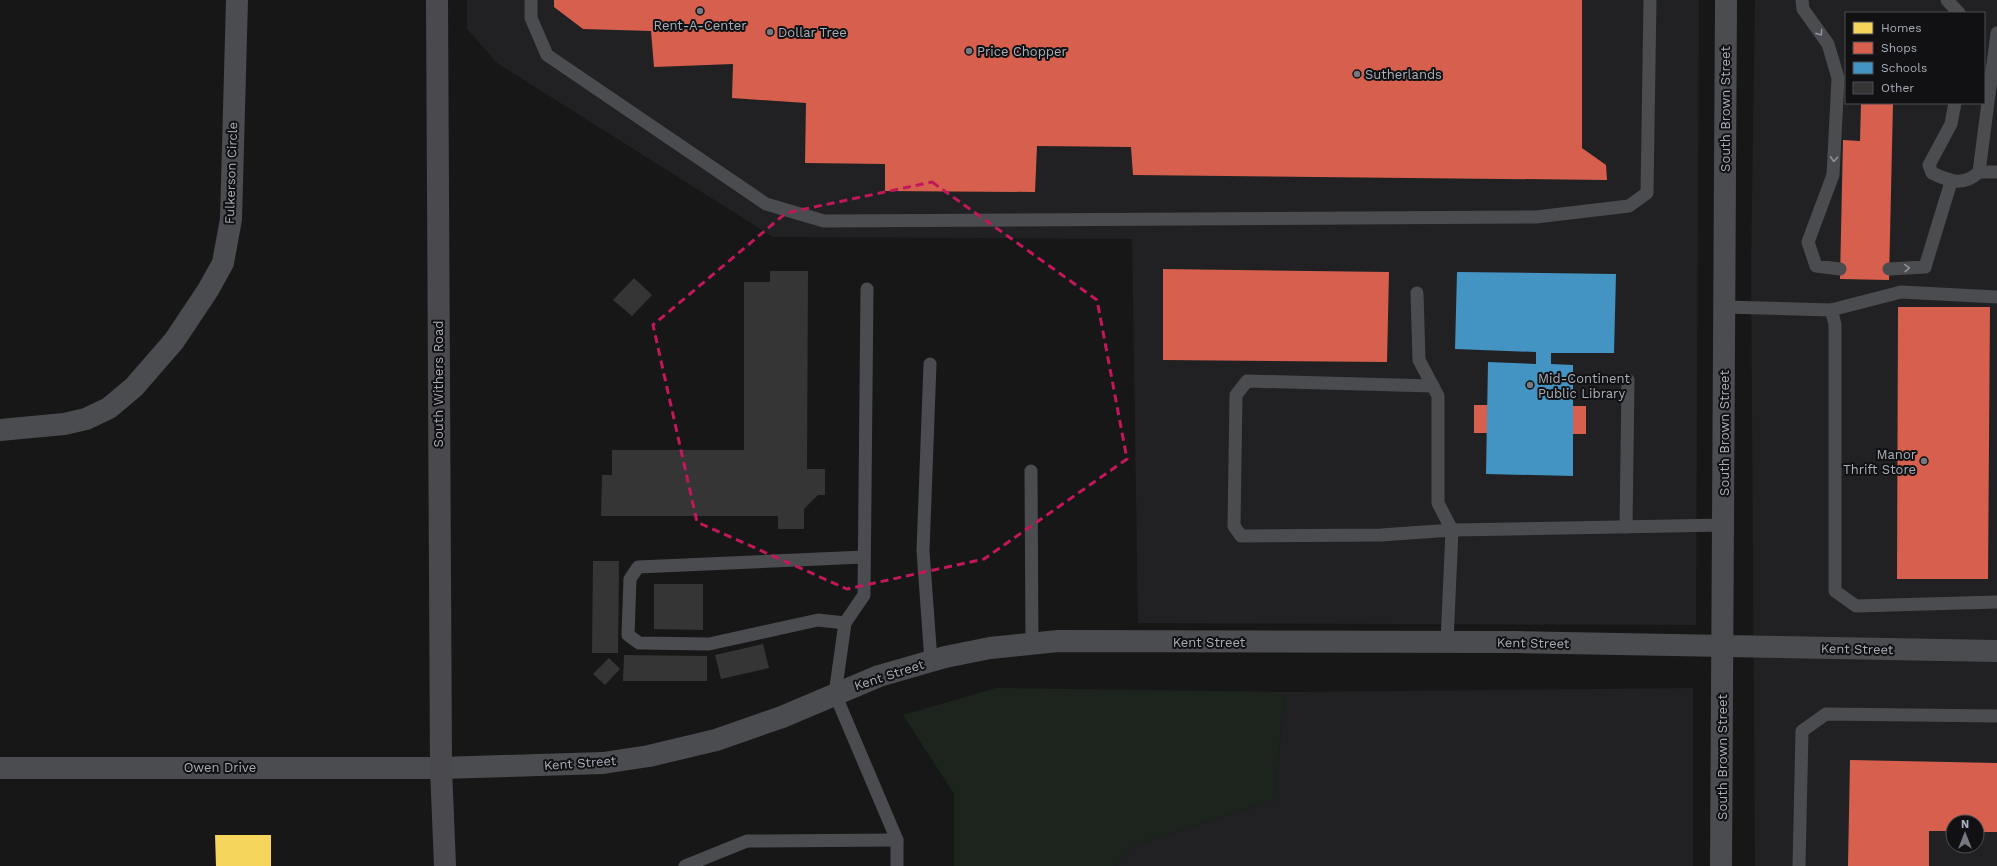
<svg xmlns="http://www.w3.org/2000/svg" width="1997" height="866" viewBox="0 0 1997 866" font-family="'Work Sans',sans-serif">
<style>
.built{fill:#212123;fill-rule:evenodd}
.green{fill:#1d241e}
.homes{fill:#f6d55c}
.shops{fill:#d6604d}
.schools{fill:#4393c3}
.building{fill:#353536}
.lines{fill:none;stroke-linecap:round;stroke-linejoin:round}
.service{stroke:#4b4c50;stroke-width:13}
.minor{stroke:#4b4c50;stroke-width:22}
.secondary{stroke:#4a4a4e;stroke-width:22}
.oneway{stroke:#8c9099}
.marked{fill:none;stroke:#c2185b;stroke-width:3;stroke-dasharray:8 5;stroke-linejoin:round}
.poi-dot{fill:#757880;stroke:#111113;stroke-width:1.5}
.labels{text-anchor:middle;dominant-baseline:central;stroke-width:4;stroke-linejoin:round;paint-order:stroke}
.poi-label{font-size:13px;fill:#a8adb8;stroke:#111113;text-anchor:start}
.street-label{font-size:13px;fill:#a8adb8;stroke:#111113}
</style>
<rect width="100%" height="100%" fill="#171717"/>
<g class="built">
<polygon points="467,0 1699,0 1696,625 1138,623 1132,239 773,237 497,63 467,29"/>
<path d="M 1755,0 L 1997,0 L 1997,866 L 1755,866 L 1751,267 ZM 1846,13 L 1984,13 L 1984,103 L 1846,103 ZM 1953,822 L 1977,822 L 1977,846 L 1953,846 Z"/>
<polygon points="1693,688 1693,866 1115,866 1131,846 1274,800 1285,692"/>
</g>
<polygon class="green" points="996,688 1285,692 1274,800 1131,846 1115,866 954,866 954,794 903,715"/>
<polygon class="homes" points="215,835 271,835 271,866 216,866"/>
<g class="shops">
<polygon points="554,0 1582,0 1582,148 1606,165 1607,180 1133,175 1131,147 1037,146 1035,192 885,191 885,164 805,163 806,103 732,98 733,64 654,67 651,31 583,29 554,7"/>
<polygon points="1861,103 1893,103 1889,280 1840,279 1843,140 1860,141"/>
<polygon points="1163,269 1389,272 1387,362 1163,360"/>
<polygon points="1898,307 1990,307 1988,579 1897,579"/>
<polygon points="1474,405 1488,405 1487,433 1474,433"/>
<rect x="1572" y="406" width="14" height="28"/>
<polygon points="1850,760 1997,763 1997,832 1977,832 1977,822 1953,822 1953,831 1929,831 1929,866 1848,866"/>
</g>
<polygon class="schools" points="1457,272 1616,274 1614,353 1551,353 1551,364 1573,365 1573,476 1486,474 1488,362 1536,364 1536,352 1455,349"/>
<g class="building">
<polygon points="770,271 808,271 807,469 825,469 825,495 818,495 804,509 804,529 778,529 778,516 601,516 602,475 612,475 612,450 744,450 744,282 770,282"/>
<polygon points="634,278 652,295 632,316 613,300"/>
<polygon points="593,561 619,561 618,653 592,653"/>
<polygon points="654,584 703,584 703,630 654,629"/>
<polygon points="763,644 769,668 721,679 715,655"/>
<polygon points="624,655 707,656 707,681 623,681"/>
<polygon points="609,658 620,669 605,685 593,674"/>
</g>
<g class="lines">
<g class="service">
<polyline points="531,0 531,18 547,55 766,204 824,221 1536,217 1629,206 1647,193 1650,0"/>
<polyline points="1802,0 1803,9 1828,44 1838,78 1833,175 1808,242 1816,266 1840,269"/>
<polyline points="1947,0 1959,13"/>
<path d="M 1955,103 L 1951,124 L 1929,165 L 1932,173 C 1949,181 1963,187 1979,172 L 1997,33"/>
<polyline points="1979,172 1997,172"/>
<polyline points="1889,269 1925,267 1951,182"/>
<polyline points="867,289 864,595 845,623 835,694 897,840 897,866"/>
<polyline points="1417,293 1419,360 1438,396 1438,503 1452,530 1723,525"/>
<polyline points="1724,307 1831,310 1835,324 1835,591 1856,606 1997,602"/>
<polyline points="1831,310 1901,292 1997,297"/>
<polyline points="930,364 923,551 931,661"/>
<polyline points="1433,386 1247,381 1236,395 1234,526 1241,536 1381,535 1452,530 1447,642"/>
<polyline points="1031,471 1032,644"/>
<polyline points="1626,527 1628,380"/>
<polyline points="845,623 818,620 709,644 639,643 628,635 630,579 638,567 864,557"/>
<polyline points="685,866 747,841 897,840"/>
<polyline points="1799,866 1802,731 1826,714 1997,716"/>
</g>
<g class="minor">
<polyline points="0,430 64,424 86,419 109,408 134,387 174,341 208,290 223,263 231,219 237,0"/>
<polyline points="0,768 441,768 603,763 649,756 716,740 782,717 879,676 945,657 990,648 1058,641 1515,642 1997,651"/>
<polyline points="1721,866 1726,0"/>
</g>
<polyline class="secondary" points="437,0 441,768 445,866"/>
</g>
<defs><path id="oneway-chevron" d="M-2-3.5L2.5 0L-2 3.5" fill="none" stroke-width="1.6" stroke-linecap="round" stroke-linejoin="round"/></defs>
<g class="oneway">
<use href="#oneway-chevron" transform="translate(1820 33) rotate(55)"/>
<use href="#oneway-chevron" transform="translate(1834 159) rotate(93)"/>
<use href="#oneway-chevron" transform="translate(1907 268) rotate(-3)"/>
</g>
<path class="marked" d="M 932,182 L 1097,300 L 1127,459 L 984,559 L 847,589 L 697,522 L 653,325 L 786,213 Z"/>
<g class="poi-dot">
<circle cx="700" cy="11" r="4"/>
<circle cx="770" cy="32" r="4"/>
<circle cx="969" cy="51" r="4"/>
<circle cx="1357" cy="74" r="4"/>
<circle cx="1530" cy="385" r="4"/>
<circle cx="1924" cy="461" r="4"/>
</g>
<g class="labels">
<g class="poi-label">
<text x="700" y="25" text-anchor="middle">Rent-A-Center</text>
<text x="778" y="32">Dollar Tree</text>
<text x="977" y="51">Price Chopper</text>
<text x="1365" y="74">Sutherlands</text>
<text x="1538" y="378">Mid-Continent<tspan x="1538" dy="15">Public Library</tspan></text>
<text x="1916" y="454" text-anchor="end">Manor<tspan x="1916" dy="15">Thrift Store</tspan></text>
</g>
<g class="street-label">
<text transform="translate(1725 109) rotate(-90)">South Brown Street</text>
<text transform="translate(231 173) rotate(-88)">Fulkerson Circle</text>
<text transform="translate(438 384) rotate(-90)">South Withers Road</text>
<text transform="translate(1724 433) rotate(-90)">South Brown Street</text>
<text x="1209" y="642">Kent Street</text>
<text transform="translate(1533 643) rotate(1)">Kent Street</text>
<text transform="translate(1857 649) rotate(1)">Kent Street</text>
<text transform="translate(889 675) rotate(-18)">Kent Street</text>
<text transform="translate(1722 757) rotate(-90)">South Brown Street</text>
<text transform="translate(580 763) rotate(-4)">Kent Street</text>
<text x="220" y="767">Owen Drive</text>
</g>
</g>
<rect x="1845" y="12" width="140" height="92" fill="#111113" stroke="#4d4f55"/>
<rect x="1853" y="22" width="20" height="12" fill="#f6d55c" stroke="#4d4f55"/>
<text x="1881" y="32" font-size="12" fill="#a8adb8">Homes</text>
<rect x="1853" y="42" width="20" height="12" fill="#d6604d" stroke="#4d4f55"/>
<text x="1881" y="52" font-size="12" fill="#a8adb8">Shops</text>
<rect x="1853" y="62" width="20" height="12" fill="#4393c3" stroke="#4d4f55"/>
<text x="1881" y="72" font-size="12" fill="#a8adb8">Schools</text>
<rect x="1853" y="82" width="20" height="12" fill="#353536" stroke="#4d4f55"/>
<text x="1881" y="92" font-size="12" fill="#a8adb8">Other</text>
<g transform="translate(1965 834)"><circle r="19" fill="#111113" stroke="#4d4f55"/>
<path d="M0-3L7 15L0 10L-7 15Z" fill="#757880"/>
<text y="-6" font-size="11" font-weight="bold" text-anchor="middle" fill="#a8adb8">N</text>
</g>
</svg>
